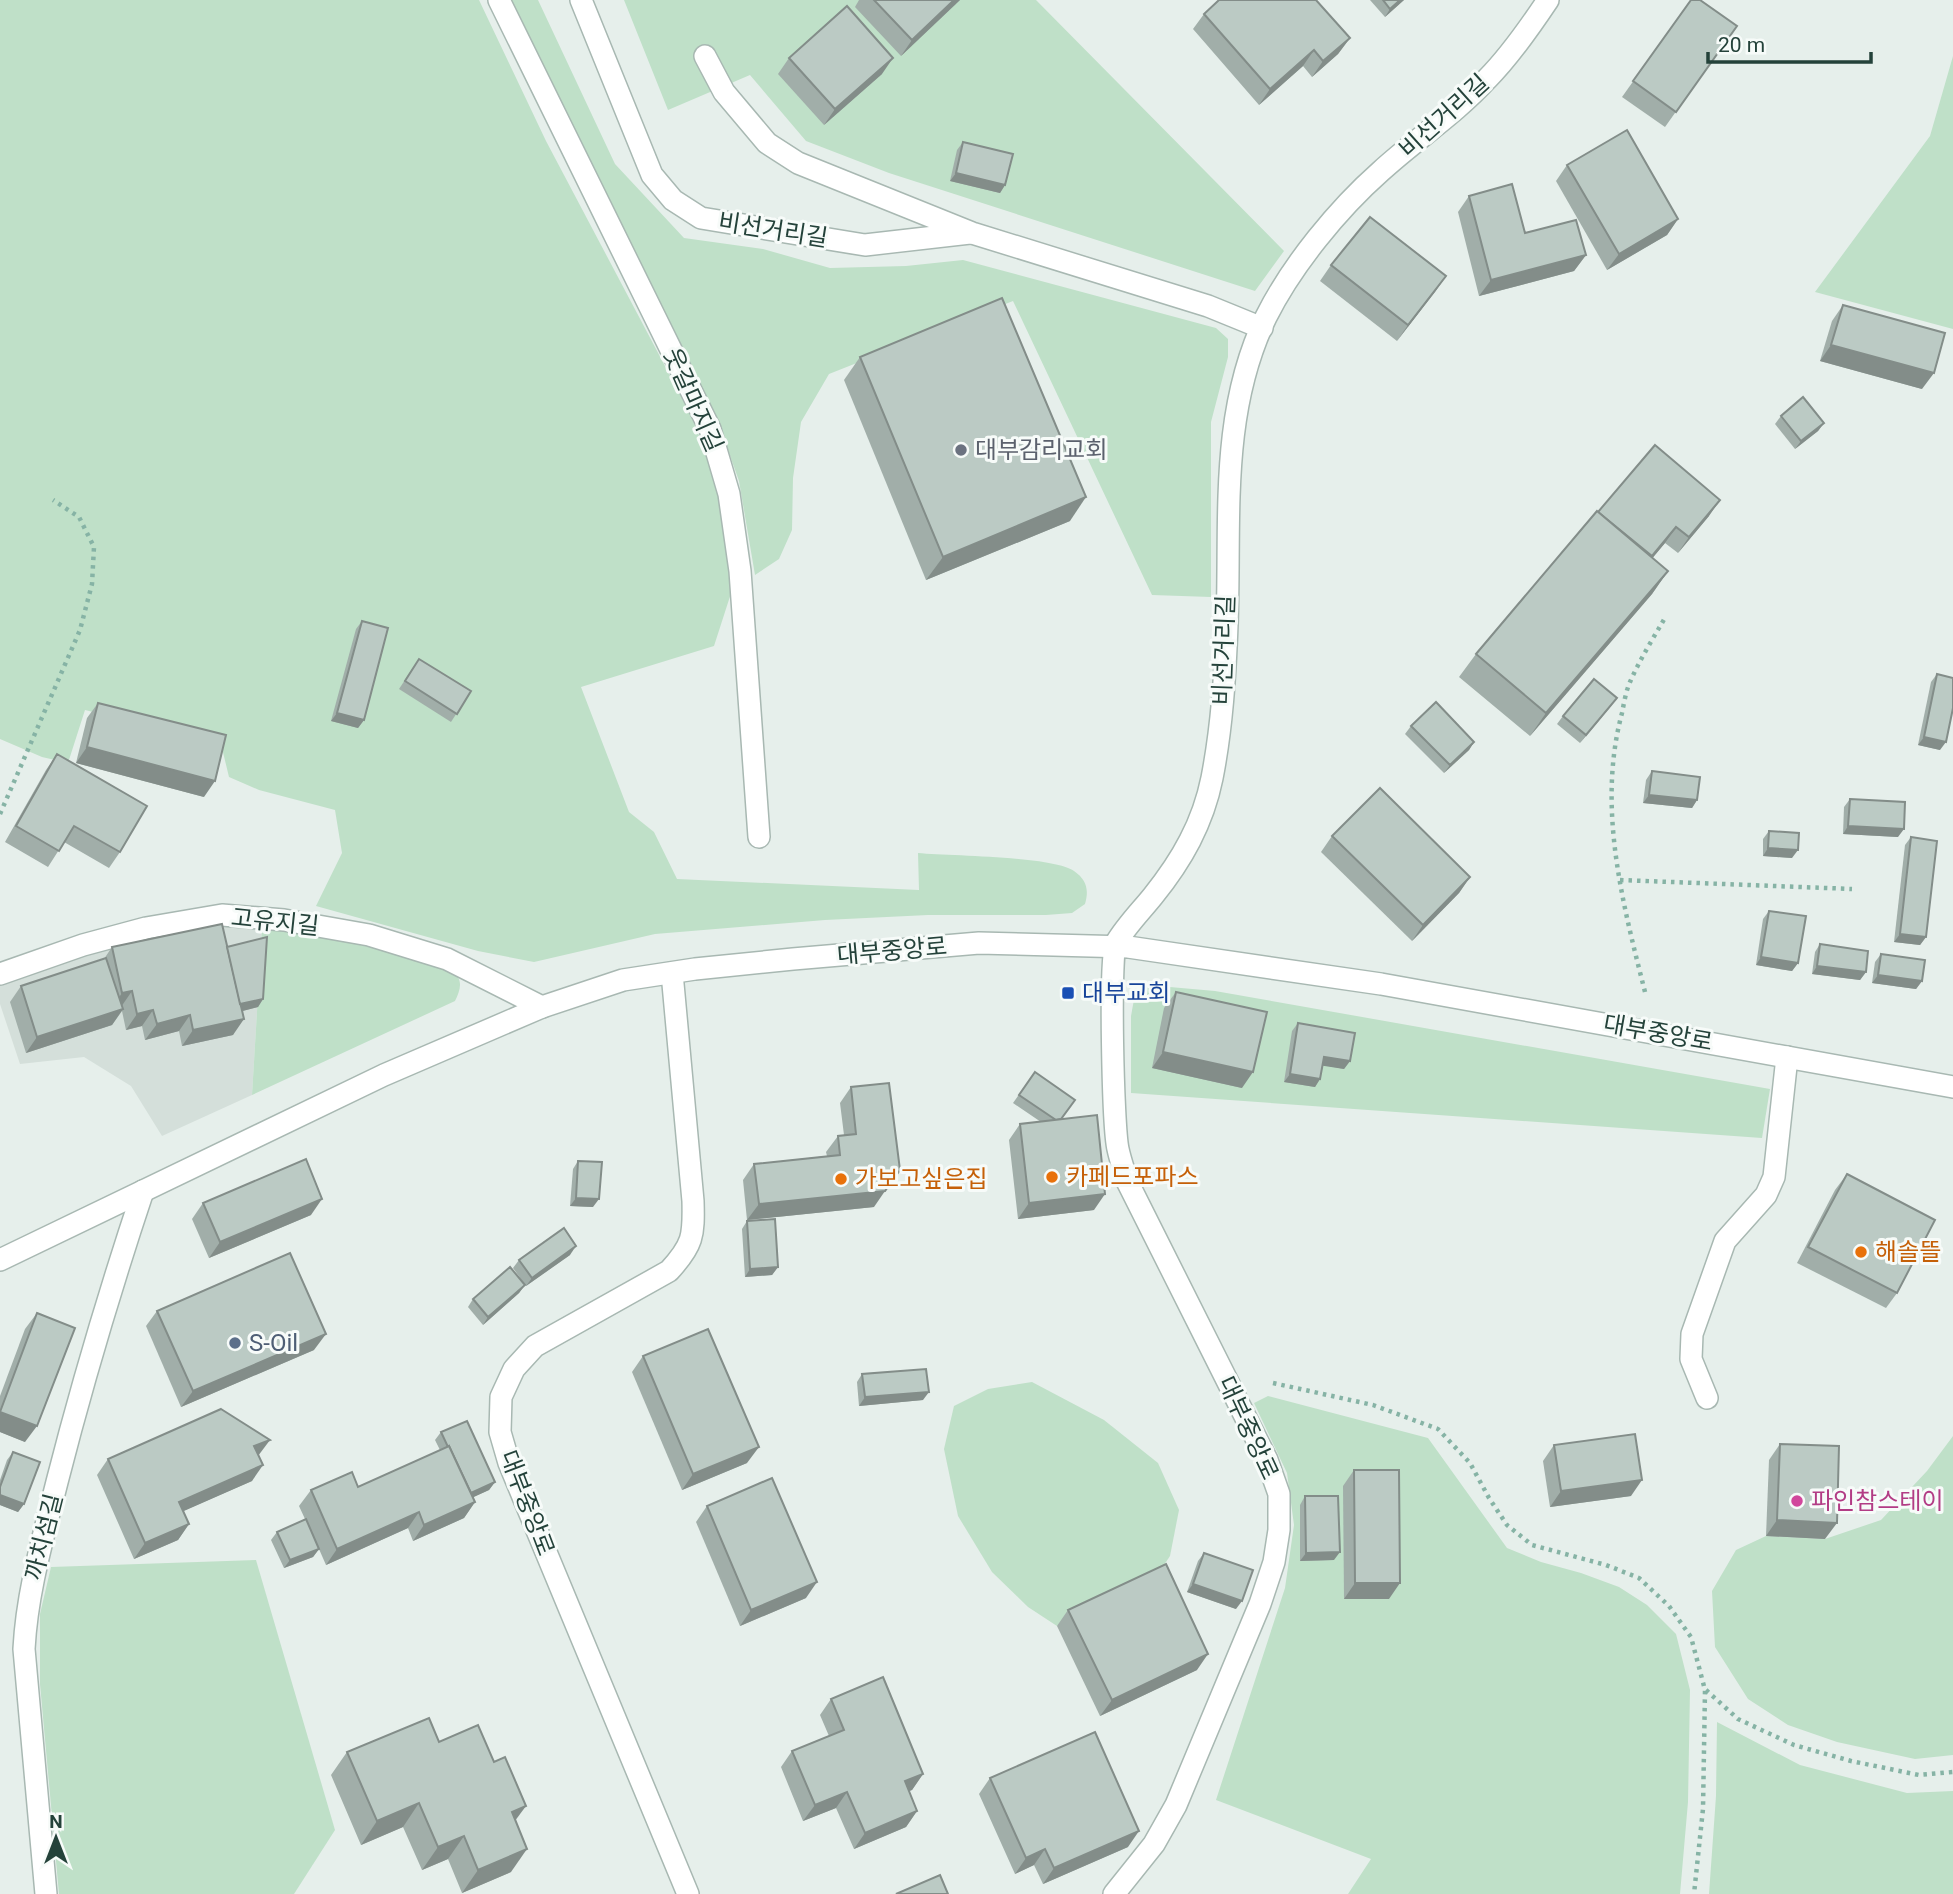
<svg xmlns="http://www.w3.org/2000/svg" width="1953" height="1894" viewBox="0 0 1953 1894" font-family="Roboto,'Noto Sans KR',sans-serif">
<style>
.built{fill:#d4dfda}
.green{fill:#bfe0c8}
.lines{fill:none;stroke-linecap:round;stroke-linejoin:round}
.minor-casing{stroke:#a8b8b2;stroke-width:24}
.path{stroke:#86b3a5;stroke-width:4.5;stroke-dasharray:3.5 5;stroke-linecap:butt}
.minor{stroke:#fff;stroke-width:21}
.wall{fill:#a1aea9}
.shaded-wall{fill:#838d89}
.building{fill:#bbcac4;stroke:#838d89;stroke-width:2}
.worship-dot{fill:#6b7280;stroke:#f7fbf9;stroke-width:2.5}
.transit-dot{fill:#1a4fb4;stroke:#f7fbf9;stroke-width:2.5}
.food-dot{fill:#e8710a;stroke:#f7fbf9;stroke-width:2.5}
.service-dot{fill:#5c6f8a;stroke:#f7fbf9;stroke-width:2.5}
.hotel-dot{fill:#d1479c;stroke:#f7fbf9;stroke-width:2.5}
.labels{text-anchor:middle;dominant-baseline:central;stroke-width:6;stroke-linejoin:round;paint-order:stroke}
.street-label{font-size:24px;fill:#24423a;stroke:#f7fbf9}
.worship-label{font-size:24px;fill:#5b616d;stroke:#f7fbf9;text-anchor:start}
.transit-label{font-size:24px;fill:#164399;stroke:#f7fbf9;text-anchor:start}
.food-label{font-size:24px;fill:#c56008;stroke:#f7fbf9;text-anchor:start}
.service-label{font-size:24px;fill:#4e5e75;stroke:#f7fbf9;text-anchor:start}
.hotel-label{font-size:24px;fill:#b23c85;stroke:#f7fbf9;text-anchor:start}
</style>
<rect width="100%" height="100%" fill="#e6efeb"/>
<polygon class="built" points="222,922 262,928 252,1095 162,1136 131,1086 84,1057 20,1064 0,1004 0,983 85,950"/>
<g class="green">
<path d="M 0,0 L 479,0 L 546,141 L 693,419 L 722,500 L 734,584 L 714,646 L 581,687 L 629,812 L 654,832 L 677,879 L 919,890 L 918,853 C 950,856 1052,856 1074,871 C 1087,880 1089,890 1085,904 L 1072,913 L 1046,915 L 928,915 L 825,920 L 655,934 L 534,962 L 478,951 L 316,906 L 342,853 L 335,810 L 259,790 L 229,777 L 221,744 L 85,710 L 68,763 L 42,757 L 0,739 Z"/>
<polygon points="510,0 538,0 615,164 684,238 763,249 830,268 906,266 963,260 1216,328 1228,339 1228,357 1211,422 1211,597 1152,595 1013,301 829,374 801,422 793,478 792,530 779,559 755,575 739,481 716,416"/>
<polygon points="624,0 1036,0 1284,251 1255,291 889,173 806,141 750,75 668,110"/>
<polygon points="1953,56 1953,329 1815,292 1930,136"/>
<path d="M 262,928 C 314,936 361,943 412,958 C 425,961 442,964 453,972 C 464,980 460,991 455,1001 L 252,1095 Z"/>
<polygon points="1147,985 1215,991 1770,1089 1762,1138 1131,1093 1131,1016 1135,994"/>
<polygon points="1032,1382 1104,1420 1158,1463 1179,1510 1170,1556 1154,1580 1057,1626 1028,1607 992,1572 958,1516 944,1449 954,1406 988,1389"/>
<polygon points="1268,1396 1428,1438 1507,1548 1541,1562 1581,1573 1619,1587 1647,1605 1676,1634 1690,1690 1688,1802 1680,1894 1348,1894 1371,1859 1216,1800 1285,1588 1294,1525 1287,1473 1254,1403"/>
<polygon points="1953,1436 1953,1755 1915,1759 1837,1742 1788,1725 1748,1699 1715,1647 1712,1591 1736,1550 1766,1536 1825,1539 1881,1520 1927,1471"/>
<polygon points="256,1560 335,1830 294,1894 59,1894 40,1684 40,1614 51,1567"/>
<polygon points="1717,1722 1800,1765 1907,1793 1953,1791 1953,1894 1709,1894 1716,1796"/>
</g>
<g class="lines">
<g class="minor-casing">
<g id="minor">
<polyline points="499,0 710,429 729,494 740,571 759,837"/>
<polyline points="581,0 652,175 673,200 701,218 865,245 970,233"/>
<polyline points="705,56 724,92 767,143 798,163 972,233 1208,306 1262,328"/>
<path d="M 672,973 L 693,1201 C 694,1236 693,1245 669,1271 L 535,1346 L 514,1369 L 501,1397 L 500,1432 L 509,1463 L 688,1894"/>
<polyline points="0,974 83,945 146,928 222,915 284,920 369,935 447,959 542,1007"/>
<polyline points="0,1260 384,1075 542,1007 623,980 695,969 793,959 979,943 1128,947 1381,984 1953,1087"/>
<polyline points="1707,1398 1691,1359 1692,1334 1725,1241 1766,1195 1774,1177 1787,1057"/>
<path d="M 46,1894 L 24,1649 C 27,1592 43,1538 57,1482 C 82,1384 111,1287 143,1191"/>
<path d="M 1114,1894 L 1154,1844 L 1176,1805 L 1260,1604 L 1274,1562 L 1279,1530 L 1279,1494 L 1267,1460 L 1127,1181 C 1124,1170 1120,1159 1118,1149 C 1113,1127 1109,955 1116,943 C 1126,926 1141,911 1153,896 C 1182,860 1203,823 1212,778 C 1222,727 1225,676 1227,625 C 1231,520 1219,414 1266,317 C 1292,265 1338,209 1381,171 C 1416,139 1455,114 1487,79 C 1510,56 1530,27 1548,0"/>
</g>
</g>
<g class="path">
<polyline points="0,814 80,630 92,584 94,547 79,517 53,500"/>
<polyline points="1620,880 1852,889"/>
<path d="M 1645,992 C 1622,901 1597,806 1622,713 C 1624,703 1626,691 1630,682 C 1640,659 1654,637 1666,616"/>
<polyline points="1273,1383 1373,1405 1438,1429 1470,1463 1489,1498 1507,1525 1532,1545 1606,1565 1639,1578 1669,1606 1691,1637 1705,1690 1703,1809 1694,1894"/>
<polyline points="1706,1690 1738,1719 1794,1745 1851,1761 1919,1775 1953,1772"/>
</g>
<use href="#minor" class="minor"/>
</g>
<g class="wall">
<polygon points="859,0 960,0 901,56 855,7"/>
<polygon points="1370,0 1404,0 1385,17"/>
<polygon points="1691,0 1737,26 1665,127 1622,97"/>
<polygon points="1204,14 1350,38 1338,54 1312,77 1303,66 1259,105 1193,29"/>
<polygon points="789,58 882,74 824,125 778,74"/>
<polygon points="963,142 1005,185 1000,193 950,181 957,150"/>
<polygon points="1567,165 1678,219 1667,235 1607,270 1556,181"/>
<polygon points="1469,196 1525,233 1586,255 1574,271 1479,296 1458,212"/>
<polygon points="1331,265 1446,276 1397,341 1320,281"/>
<polygon points="1843,305 1922,389 1820,361 1832,321"/>
<polygon points="860,357 1070,521 926,580 844,380"/>
<polygon points="1781,416 1824,423 1818,431 1795,449 1775,424"/>
<polygon points="1598,512 1709,516 1678,553 1665,543 1652,558 1668,571 1652,594 1530,736 1459,677 1476,654"/>
<polygon points="362,621 364,720 358,728 331,721 356,629"/>
<polygon points="419,659 471,691 451,722 399,689"/>
<polygon points="1937,674 1940,750 1918,745 1931,682"/>
<polygon points="1617,698 1580,743 1557,724 1563,716"/>
<polygon points="98,703 204,797 76,763 87,718"/>
<polygon points="1411,726 1474,742 1469,750 1444,773 1405,734"/>
<polygon points="57,754 120,852 109,868 64,842 48,867 5,842 46,770"/>
<polygon points="1652,771 1697,800 1692,808 1643,803 1646,780"/>
<polygon points="1850,799 1898,837 1843,834 1844,807"/>
<polygon points="1769,831 1792,858 1763,856 1763,839"/>
<polygon points="1332,836 1470,877 1459,893 1412,941 1321,852"/>
<polygon points="1911,837 1926,937 1920,945 1894,942 1905,845"/>
<polygon points="1769,911 1798,963 1792,971 1756,965 1763,919"/>
<polygon points="1820,944 1866,972 1860,980 1812,974 1815,952"/>
<polygon points="112,947 227,947 263,999 258,1007 242,1011 233,1035 182,1046 179,1031 145,1040 142,1026 126,1030 122,1011 112,1025 26,1053 10,1002 21,986 104,959"/>
<polygon points="1881,954 1922,981 1916,989 1872,983 1875,962"/>
<polygon points="1176,992 1242,1088 1152,1068 1164,1008"/>
<polygon points="1298,1023 1350,1061 1344,1069 1323,1065 1320,1079 1315,1087 1284,1082 1292,1031"/>
<polygon points="1035,1072 1061,1120 1094,1210 1018,1219 1009,1140 1020,1124 1041,1122 1013,1103"/>
<polygon points="851,1087 874,1207 747,1220 743,1180 754,1164 827,1156 826,1152 838,1136 844,1135 840,1103"/>
<polygon points="578,1161 593,1207 570,1206 573,1169"/>
<polygon points="1847,1174 1897,1293 1886,1308 1797,1263 1835,1190"/>
<polygon points="203,1203 311,1215 209,1258 192,1219"/>
<polygon points="747,1221 778,1267 772,1275 745,1277 742,1229"/>
<polygon points="570,1255 526,1286 513,1268 519,1260"/>
<polygon points="525,1285 519,1293 483,1325 468,1307 473,1299"/>
<polygon points="157,1311 314,1350 181,1407 146,1326"/>
<polygon points="37,1313 25,1442 0,1432 0,1396 25,1329"/>
<polygon points="643,1356 747,1463 682,1490 632,1372"/>
<polygon points="862,1374 923,1400 859,1406 857,1382"/>
<polygon points="441,1432 495,1482 489,1490 473,1497 475,1502 464,1518 413,1541 408,1528 326,1565 319,1549 313,1557 284,1568 271,1540 277,1532 305,1519 299,1506 311,1490 358,1487 440,1450 435,1440"/>
<polygon points="1780,1444 1825,1539 1766,1536 1769,1460"/>
<polygon points="1554,1445 1631,1496 1550,1507 1543,1461"/>
<polygon points="13,1452 24,1504 18,1512 0,1505 0,1480 7,1460"/>
<polygon points="259,1456 252,1481 183,1511 189,1524 178,1540 134,1559 97,1475 108,1459"/>
<polygon points="1354,1470 1389,1599 1344,1599 1343,1486"/>
<polygon points="1305,1496 1334,1560 1300,1561 1300,1505"/>
<polygon points="707,1506 806,1598 740,1626 696,1522"/>
<polygon points="1204,1553 1236,1609 1187,1592 1198,1561"/>
<polygon points="1068,1610 1197,1670 1100,1716 1057,1626"/>
<polygon points="831,1699 923,1774 912,1790 909,1791 917,1811 906,1827 854,1849 836,1808 803,1821 781,1767 792,1751 829,1736 820,1715"/>
<polygon points="439,1742 515,1821 511,1872 462,1893 448,1859 422,1870 403,1827 361,1845 331,1775 347,1752"/>
<polygon points="990,1778 1128,1847 1043,1884 1034,1865 1015,1874 979,1794"/>
</g>
<g class="shaded-wall">
<polygon points="954,0 960,0 901,56 912,40"/>
<polygon points="1400,0 1404,0 1385,17 1390,9"/>
<polygon points="1350,38 1338,54 1312,77 1323,61"/>
<polygon points="1314,50 1303,66 1259,105 1270,89"/>
<polygon points="893,58 882,74 824,125 835,109"/>
<polygon points="956,173 1005,185 1000,193 950,181"/>
<polygon points="1678,219 1667,235 1607,270 1619,254"/>
<polygon points="1586,255 1574,271 1479,296 1491,280"/>
<polygon points="1446,276 1435,292 1397,341 1408,325"/>
<polygon points="1831,345 1934,373 1922,389 1820,361"/>
<polygon points="1824,423 1818,431 1795,449 1801,441"/>
<polygon points="1086,497 1070,521 926,580 943,557"/>
<polygon points="1720,500 1709,516 1678,553 1689,537"/>
<polygon points="1676,527 1665,543 1641,572 1652,556"/>
<polygon points="1668,571 1652,594 1530,736 1546,713"/>
<polygon points="1617,698 1611,706 1580,743 1586,735"/>
<polygon points="337,713 364,720 358,728 331,721"/>
<polygon points="1924,737 1946,742 1940,750 1918,745"/>
<polygon points="1474,742 1469,750 1444,773 1450,765"/>
<polygon points="87,747 215,781 204,797 76,763"/>
<polygon points="1649,795 1697,800 1692,808 1643,803"/>
<polygon points="1848,826 1904,829 1898,837 1843,834"/>
<polygon points="1768,848 1798,850 1792,858 1763,856"/>
<polygon points="1470,877 1459,893 1412,941 1423,925"/>
<polygon points="1900,934 1926,937 1920,945 1894,942"/>
<polygon points="1761,957 1798,963 1792,971 1756,965"/>
<polygon points="1817,966 1866,972 1860,980 1812,974"/>
<polygon points="1878,975 1922,981 1916,989 1872,983"/>
<polygon points="132,991 121,1007 111,1009 122,993"/>
<polygon points="263,999 258,1007 235,1013 240,1004"/>
<polygon points="123,1009 112,1025 26,1053 37,1037"/>
<polygon points="153,1010 142,1026 126,1030 137,1014"/>
<polygon points="190,1015 179,1031 145,1040 157,1024"/>
<polygon points="244,1019 233,1035 182,1046 193,1030"/>
<polygon points="1163,1052 1253,1072 1242,1088 1152,1068"/>
<polygon points="1324,1057 1350,1061 1344,1069 1318,1065"/>
<polygon points="1290,1074 1320,1079 1315,1087 1284,1082"/>
<polygon points="885,1191 874,1207 747,1220 759,1204"/>
<polygon points="1105,1194 1094,1210 1018,1219 1029,1203"/>
<polygon points="576,1198 599,1199 593,1207 570,1206"/>
<polygon points="322,1199 311,1215 209,1258 220,1242"/>
<polygon points="576,1246 570,1255 526,1286 532,1278"/>
<polygon points="778,1267 772,1275 745,1277 750,1269"/>
<polygon points="525,1285 519,1293 483,1325 488,1317"/>
<polygon points="326,1334 314,1350 181,1407 193,1391"/>
<polygon points="929,1392 923,1400 859,1406 865,1397"/>
<polygon points="0,1412 37,1426 25,1442 0,1432"/>
<polygon points="270,1440 258,1456 254,1446"/>
<polygon points="759,1447 747,1463 682,1490 693,1474"/>
<polygon points="263,1465 252,1481 168,1518 179,1502"/>
<polygon points="1642,1480 1631,1496 1550,1507 1561,1491"/>
<polygon points="495,1482 489,1490 463,1502 469,1494"/>
<polygon points="0,1495 24,1504 18,1512 0,1505"/>
<polygon points="475,1502 464,1518 413,1541 424,1525"/>
<polygon points="419,1512 408,1528 326,1565 337,1549"/>
<polygon points="1777,1520 1837,1523 1825,1539 1766,1536"/>
<polygon points="189,1524 178,1540 134,1559 145,1543"/>
<polygon points="319,1549 313,1557 284,1568 290,1560"/>
<polygon points="1340,1552 1334,1560 1300,1561 1306,1553"/>
<polygon points="817,1582 806,1598 740,1626 751,1610"/>
<polygon points="1355,1583 1400,1583 1389,1599 1344,1599"/>
<polygon points="1193,1584 1242,1601 1236,1609 1187,1592"/>
<polygon points="1208,1654 1197,1670 1100,1716 1112,1700"/>
<polygon points="923,1774 912,1790 893,1797 905,1781"/>
<polygon points="847,1792 836,1808 803,1821 815,1805"/>
<polygon points="419,1803 403,1827 361,1845 377,1821"/>
<polygon points="526,1806 509,1829 512,1812"/>
<polygon points="917,1811 906,1827 854,1849 865,1833"/>
<polygon points="1139,1831 1128,1847 1043,1884 1054,1868"/>
<polygon points="464,1836 448,1859 422,1870 438,1847"/>
<polygon points="527,1849 511,1872 462,1893 478,1870"/>
<polygon points="1045,1849 1034,1865 1015,1874 1026,1858"/>
</g>
<g class="building">
<polygon points="874,0 954,0 912,40"/>
<polygon points="1219,0 1316,0 1350,38 1323,61 1314,50 1270,89 1204,14"/>
<polygon points="1383,0 1400,0 1390,9"/>
<polygon points="1691,0 1700,0 1737,26 1676,112 1633,81"/>
<polygon points="847,6 893,58 835,109 789,58"/>
<polygon points="1627,130 1678,219 1619,254 1567,165"/>
<polygon points="963,142 1013,154 1005,185 956,173"/>
<polygon points="1512,184 1525,233 1576,220 1586,255 1491,280 1469,196"/>
<polygon points="1370,217 1446,276 1408,325 1331,265"/>
<polygon points="1002,298 1086,497 943,557 860,357"/>
<polygon points="1843,305 1945,333 1934,373 1831,345"/>
<polygon points="1803,397 1824,423 1801,441 1781,416"/>
<polygon points="1655,445 1720,500 1689,537 1676,527 1652,556 1598,512"/>
<polygon points="1597,511 1668,571 1546,713 1476,654"/>
<polygon points="362,621 388,628 364,720 337,713"/>
<polygon points="419,659 471,691 457,714 405,681"/>
<polygon points="1937,674 1953,678 1953,708 1946,742 1924,737"/>
<polygon points="1594,679 1617,698 1586,735 1563,716"/>
<polygon points="1436,702 1474,742 1450,765 1411,726"/>
<polygon points="98,703 226,735 215,781 87,747"/>
<polygon points="57,754 147,806 120,852 74,826 59,851 16,826"/>
<polygon points="1652,771 1700,777 1697,800 1649,795"/>
<polygon points="1380,788 1470,877 1423,925 1332,836"/>
<polygon points="1850,799 1905,802 1904,829 1848,826"/>
<polygon points="1769,831 1799,833 1798,850 1768,848"/>
<polygon points="1911,837 1937,841 1926,937 1900,934"/>
<polygon points="1769,911 1806,916 1798,963 1761,957"/>
<polygon points="222,924 244,1019 193,1030 190,1015 157,1024 153,1010 137,1014 132,991 122,993 112,947"/>
<polygon points="267,937 263,999 240,1004 227,947"/>
<polygon points="1820,944 1868,951 1866,972 1817,966"/>
<polygon points="1881,954 1925,960 1922,981 1878,975"/>
<polygon points="106,958 123,1009 37,1037 21,986"/>
<polygon points="1176,992 1267,1012 1253,1072 1163,1052"/>
<polygon points="1298,1023 1355,1033 1350,1061 1324,1057 1320,1079 1290,1074"/>
<polygon points="1035,1072 1075,1100 1061,1119 1056,1120 1019,1095"/>
<polygon points="889,1083 900,1170 885,1191 759,1204 754,1164 840,1155 838,1136 856,1134 851,1087"/>
<polygon points="1097,1115 1105,1194 1029,1203 1020,1124"/>
<polygon points="306,1159 322,1199 220,1242 203,1203"/>
<polygon points="578,1161 602,1162 599,1199 576,1198"/>
<polygon points="1847,1174 1935,1220 1897,1293 1808,1247"/>
<polygon points="775,1219 778,1267 750,1269 747,1221"/>
<polygon points="564,1228 576,1246 532,1278 519,1260"/>
<polygon points="290,1253 326,1334 193,1391 157,1311"/>
<polygon points="510,1267 525,1285 488,1317 473,1299"/>
<polygon points="37,1313 75,1328 37,1426 0,1412"/>
<polygon points="708,1329 759,1447 693,1474 643,1356"/>
<polygon points="926,1369 929,1392 865,1397 862,1374"/>
<polygon points="221,1409 270,1440 254,1446 263,1465 179,1502 189,1524 145,1543 108,1459"/>
<polygon points="467,1421 495,1482 471,1493 449,1446 448,1447 441,1432"/>
<polygon points="1635,1434 1642,1480 1561,1491 1554,1445"/>
<polygon points="1780,1444 1839,1446 1837,1523 1777,1520"/>
<polygon points="449,1446 475,1502 424,1525 419,1512 337,1549 311,1490 352,1472 358,1487"/>
<polygon points="13,1452 40,1462 24,1504 0,1495 0,1487"/>
<polygon points="1354,1470 1399,1470 1400,1583 1355,1583"/>
<polygon points="772,1478 817,1582 751,1610 707,1506"/>
<polygon points="1305,1496 1338,1496 1340,1552 1306,1553"/>
<polygon points="306,1519 319,1549 290,1560 277,1532"/>
<polygon points="1204,1553 1253,1570 1242,1601 1193,1584"/>
<polygon points="1166,1564 1208,1654 1112,1700 1068,1610"/>
<polygon points="883,1677 923,1774 905,1781 917,1811 865,1833 847,1792 815,1805 792,1751 844,1730 831,1699"/>
<polygon points="429,1718 439,1742 478,1725 494,1762 505,1757 526,1806 512,1812 527,1849 478,1870 464,1836 438,1847 419,1803 377,1821 347,1752"/>
<polygon points="1095,1732 1139,1831 1054,1868 1045,1849 1026,1858 990,1778"/>
<polygon points="940,1875 948,1894 896,1894"/>
</g>
<circle class="worship-dot" cx="961" cy="450" r="7"/>
<rect class="transit-dot" x="1061" y="986" width="14" height="14" rx="3.5"/>
<g class="food-dot">
<circle cx="1052" cy="1177" r="7"/>
<circle cx="841" cy="1179" r="7"/>
<circle cx="1861" cy="1252" r="7"/>
</g>
<circle class="service-dot" cx="235" cy="1343" r="7"/>
<circle class="hotel-dot" cx="1797" cy="1501" r="7"/>
<g class="labels">
<g class="street-label">
<text transform="translate(1444 116) rotate(-42)">비선거리길</text>
<text transform="translate(773 230) rotate(9)">비선거리길</text>
<text transform="translate(693 400) rotate(66)">웃갈마지길</text>
<text transform="translate(1224 650) rotate(-88)">비선거리길</text>
<text transform="translate(275 922) rotate(6)">고유지길</text>
<text transform="translate(892 951) rotate(-5)">대부중앙로</text>
<text transform="translate(1658 1033) rotate(10)">대부중앙로</text>
<text transform="translate(1248 1428) rotate(65)">대부중앙로</text>
<text transform="translate(527 1503) rotate(69)">대부중앙로</text>
<text transform="translate(44 1537) rotate(-76)">까치섬길</text>
</g>
<g class="worship-label">
<text x="975" y="450">대부감리교회</text>
</g>
<g class="transit-label">
<text x="1082" y="993">대부교회</text>
</g>
<g class="food-label">
<text x="1066" y="1177">카페드포파스</text>
<text x="855" y="1179">가보고싶은집</text>
<text x="1875" y="1252">해솔뜰</text>
</g>
<g class="service-label">
<text x="249" y="1343">S-Oil</text>
</g>
<g class="hotel-label">
<text x="1811" y="1501">파인참스테이</text>
</g>
</g>
<g transform="translate(56 1838)" stroke="#f7fbf9" stroke-width="5" paint-order="stroke">
<path d="M0-5L12 26L0 18L-12 26Z" fill="#24423a"/>
<text y="-10" font-size="19" font-weight="bold" text-anchor="middle" fill="#24423a">N</text>
</g>
<path d="M1708 52v10h163v-10" fill="none" stroke="#24423a" stroke-width="3.5"/>
<text x="1718" y="52" font-size="21" fill="#24423a" stroke="#f7fbf9" stroke-width="5" paint-order="stroke">20 m</text>
</svg>
